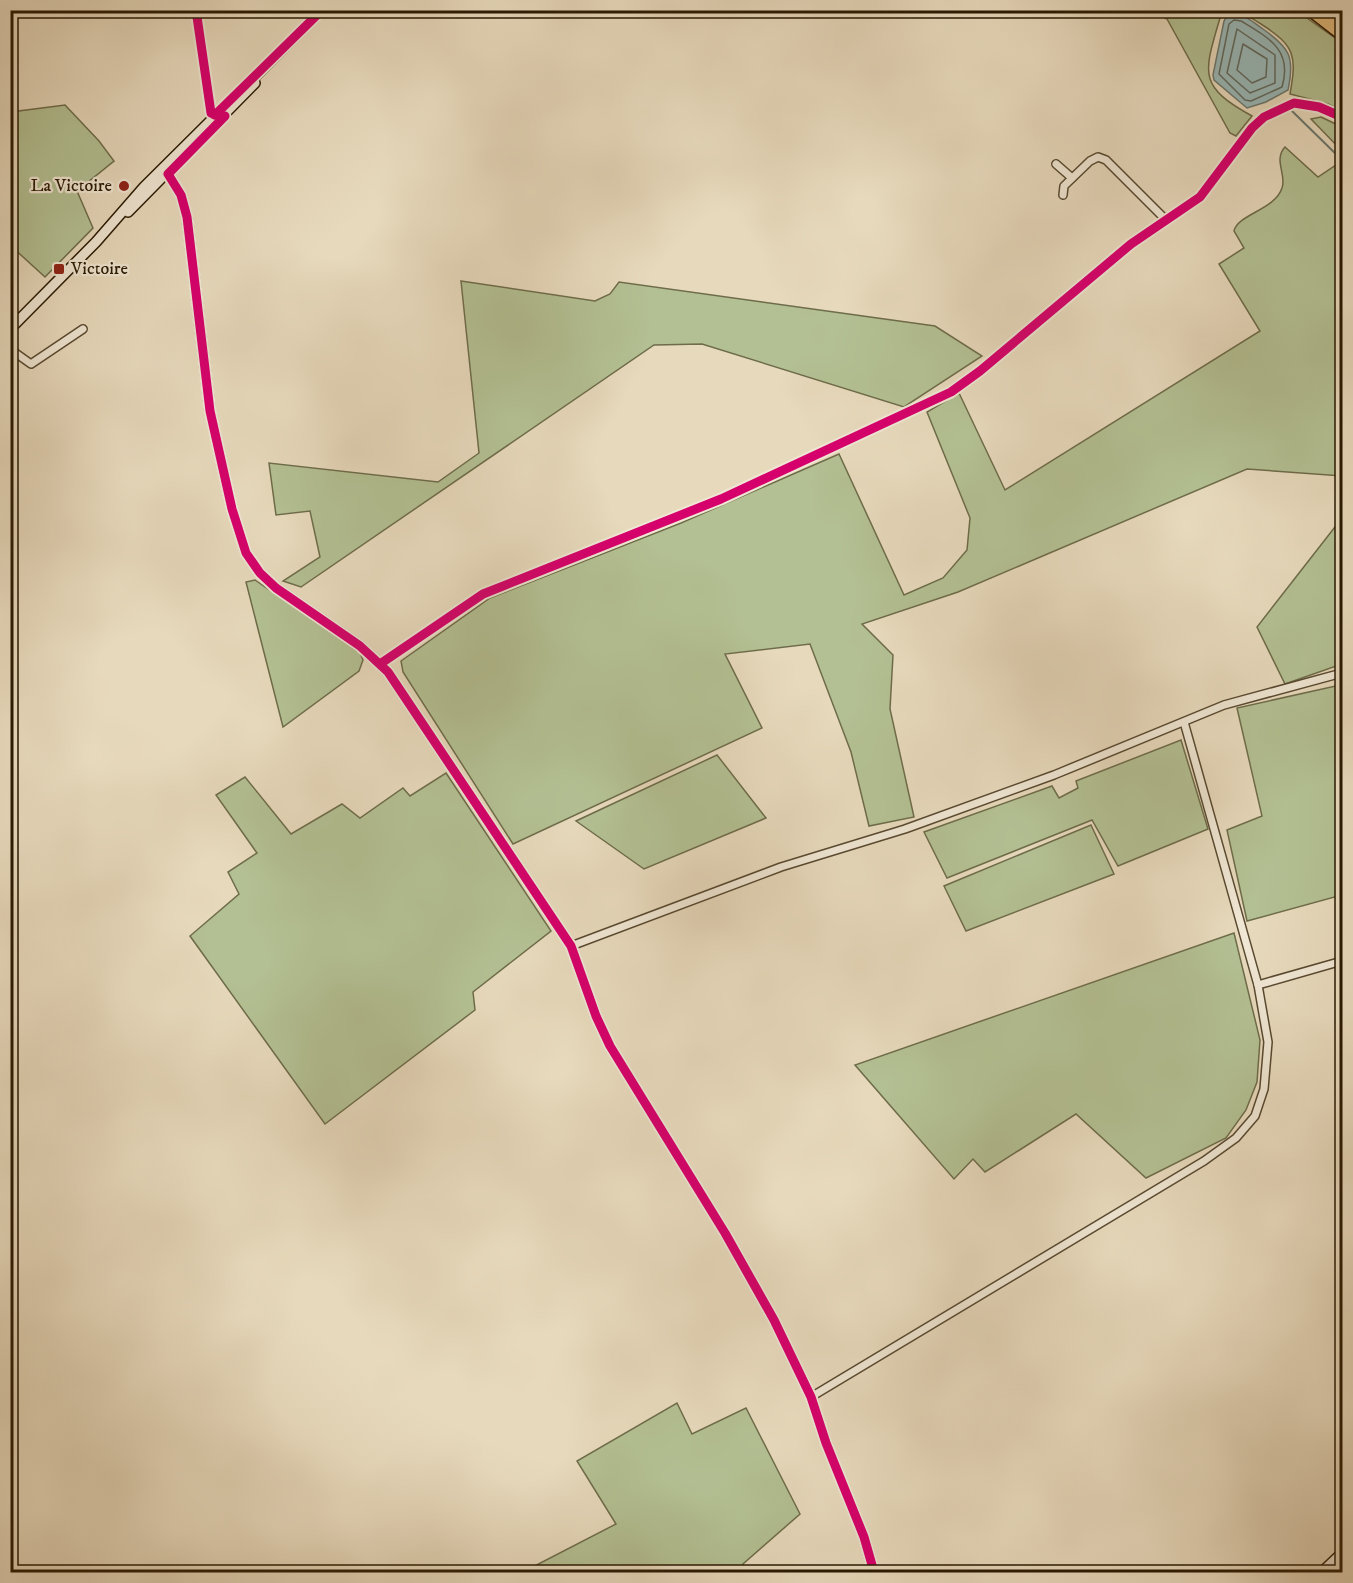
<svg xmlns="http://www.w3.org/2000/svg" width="1353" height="1583" viewBox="0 0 1353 1583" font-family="'IM FELL DW Pica',serif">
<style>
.green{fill:#b3c093;stroke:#6e6c4a;stroke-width:1.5}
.water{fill:#99b9b9;stroke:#6c7970;stroke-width:1.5}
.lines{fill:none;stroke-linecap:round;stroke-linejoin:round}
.shore{stroke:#61695e;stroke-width:1.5}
.stream{stroke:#6c7970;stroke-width:2}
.street-casing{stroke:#584930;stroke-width:10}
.secondary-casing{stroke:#291902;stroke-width:12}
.highway-casing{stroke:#291902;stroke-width:15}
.street{stroke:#efe6d3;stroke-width:7}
.secondary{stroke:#efe6d3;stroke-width:9}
.highway{stroke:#e4bc7e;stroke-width:12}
.cycleway-casing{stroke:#efe6d3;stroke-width:13}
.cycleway{stroke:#d6006c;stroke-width:9}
.poi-dot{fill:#8f2418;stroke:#efe6d3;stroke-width:2}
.labels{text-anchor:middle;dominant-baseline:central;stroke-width:4.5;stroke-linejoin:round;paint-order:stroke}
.poi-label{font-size:18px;fill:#291902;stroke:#efe6d3;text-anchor:end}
</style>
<rect width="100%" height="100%" fill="#e7d9bc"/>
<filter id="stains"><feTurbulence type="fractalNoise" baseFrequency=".00333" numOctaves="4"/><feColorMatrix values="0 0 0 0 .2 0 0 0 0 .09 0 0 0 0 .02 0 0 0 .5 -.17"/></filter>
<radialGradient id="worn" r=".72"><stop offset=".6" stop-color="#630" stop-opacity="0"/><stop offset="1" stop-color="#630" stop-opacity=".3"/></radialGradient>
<g class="green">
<path d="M 1151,11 L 1297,11 L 1342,43 L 1342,111 L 1328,104 L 1290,94 C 1297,55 1295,46 1261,24 C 1251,18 1244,12 1232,11 L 1220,18 C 1204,73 1197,86 1252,116 L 1236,136 L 1230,133 L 1167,19 Z"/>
<polygon points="65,105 99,141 114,161 77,191 93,228 45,277 11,246 11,112"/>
<polygon points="1321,117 1342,127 1342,151 1311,119"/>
<path d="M 1285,147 L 1318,177 L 1342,161 L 1342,476 L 1247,469 L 958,592 L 862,624 L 893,655 L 890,709 L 914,817 L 869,826 L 851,752 L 810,644 L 725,654 L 762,728 L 513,844 L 403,672 L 401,661 L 490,598 L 681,523 L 839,454 L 904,595 L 943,578 L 967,550 L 970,518 L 927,412 L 959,393 L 1005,490 L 1260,331 L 1219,264 L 1244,248 L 1234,231 C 1238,214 1275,210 1282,188 C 1287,175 1273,160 1285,147 Z"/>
<polygon points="461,281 595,301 610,294 619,282 935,326 982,356 904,407 702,344 654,345 301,587 283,581 320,557 310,511 276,515 269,463 438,482 479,453"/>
<polygon points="1342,518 1342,664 1285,684 1257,627"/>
<polygon points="255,580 360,653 363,660 359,671 283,727 246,582"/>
<polygon points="1340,685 1342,688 1342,895 1247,921 1227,830 1262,816 1237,708"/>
<polygon points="1181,740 1208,829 1118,866 1092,820 947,878 924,832 1052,786 1059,798 1078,788 1076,781"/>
<polygon points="717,755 766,818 644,869 576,821"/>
<polygon points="446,773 551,931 473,992 475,1010 325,1124 190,936 239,894 228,872 257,853 216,795 245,777 291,834 342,804 360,818 403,788 410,796"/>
<polygon points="1091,825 1114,874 966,931 944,886"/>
<polygon points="1234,933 1260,1040 1257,1082 1246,1110 1226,1138 1146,1178 1076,1114 985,1172 973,1159 954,1179 855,1065"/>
<polygon points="677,1403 692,1434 746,1408 800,1514 743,1564 746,1572 523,1572 616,1524 577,1461"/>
</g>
<path class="water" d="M 1233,14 C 1246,15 1253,22 1263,29 C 1290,48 1295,57 1288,90 L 1266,102 L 1247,108 L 1214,80 L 1213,75 L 1224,21 L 1227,16 Z"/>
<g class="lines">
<g class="shore">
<path d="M 1234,20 L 1241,21 C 1269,38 1293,50 1282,87 L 1251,101 L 1245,100 L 1219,74 L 1229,24 Z"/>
<polygon points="1237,29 1275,55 1275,83 1250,93 1227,73"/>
<polygon points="1243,44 1267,59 1266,77 1252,83 1237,70"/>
</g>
<polyline class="stream" points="1291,110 1342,160"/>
<g class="street-casing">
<g id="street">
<polyline points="196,10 211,113 215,115"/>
<polyline points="1056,164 1072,178"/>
<polyline points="1063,195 1064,186 1090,161 1098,157 1106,160 1165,219"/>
<polyline points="10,349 31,364 83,329"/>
<polyline points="380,664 483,594 721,499 951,392 980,371 1131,244 1200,197 1252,128 1264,117 1294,103 1319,107 1342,117"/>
<polyline points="571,946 781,867 905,829 1054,775 1224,705 1342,673"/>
<polyline points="1258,985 1342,961"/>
<polyline points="811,1397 1204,1161 1236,1138 1255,1116 1264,1089 1268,1042 1258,985 1184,722"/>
</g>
</g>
<g class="secondary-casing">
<g id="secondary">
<polyline points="168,174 181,195 187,217 210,411 232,509 246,553 260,573 276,588 360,646 388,672 571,946 596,1016 610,1046 725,1233 774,1320 811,1397 826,1443 864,1537 874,1572"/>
<polyline points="128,212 255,83"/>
<polyline points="10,329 96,242 144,187 322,10"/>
<polyline points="1322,1572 1342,1553"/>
</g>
</g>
<g class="highway-casing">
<g id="highway">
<polyline points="1311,10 1342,34"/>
<polyline points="1327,10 1342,24"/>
</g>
</g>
<use href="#street" class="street"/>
<use href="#secondary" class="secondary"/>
<use href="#highway" class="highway"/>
<g class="cycleway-casing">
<g id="cycleway">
<polyline points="196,10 211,113 215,115"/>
<polyline points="215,115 322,10"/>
<polyline points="225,116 168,174 181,195 187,217 210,411 232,509 246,553 260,573 276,588 360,646 388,672 571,946 596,1016 610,1046 725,1233 774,1320 811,1397 826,1443 864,1537 874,1572"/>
<polyline points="380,664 483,594 721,499 951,392 980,371 1131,244 1200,197 1252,128 1264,117 1294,103 1319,107 1342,117"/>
</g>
</g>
<use href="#cycleway" class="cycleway"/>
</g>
<g class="poi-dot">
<circle cx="124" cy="186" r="6"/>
<rect x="53" y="263" width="12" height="12" rx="3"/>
</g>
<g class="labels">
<g class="poi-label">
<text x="112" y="186">La Victoire</text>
<text x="71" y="269" text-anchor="start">Victoire</text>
</g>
</g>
<rect width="1353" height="1583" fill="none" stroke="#e7d9bc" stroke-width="36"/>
<rect x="12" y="12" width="1329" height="1559" fill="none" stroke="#291902" stroke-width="3"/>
<rect x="18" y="18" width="1317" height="1547" fill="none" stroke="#291902" stroke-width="1.5"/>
<rect width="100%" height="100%" filter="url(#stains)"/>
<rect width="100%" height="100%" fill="url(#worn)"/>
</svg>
